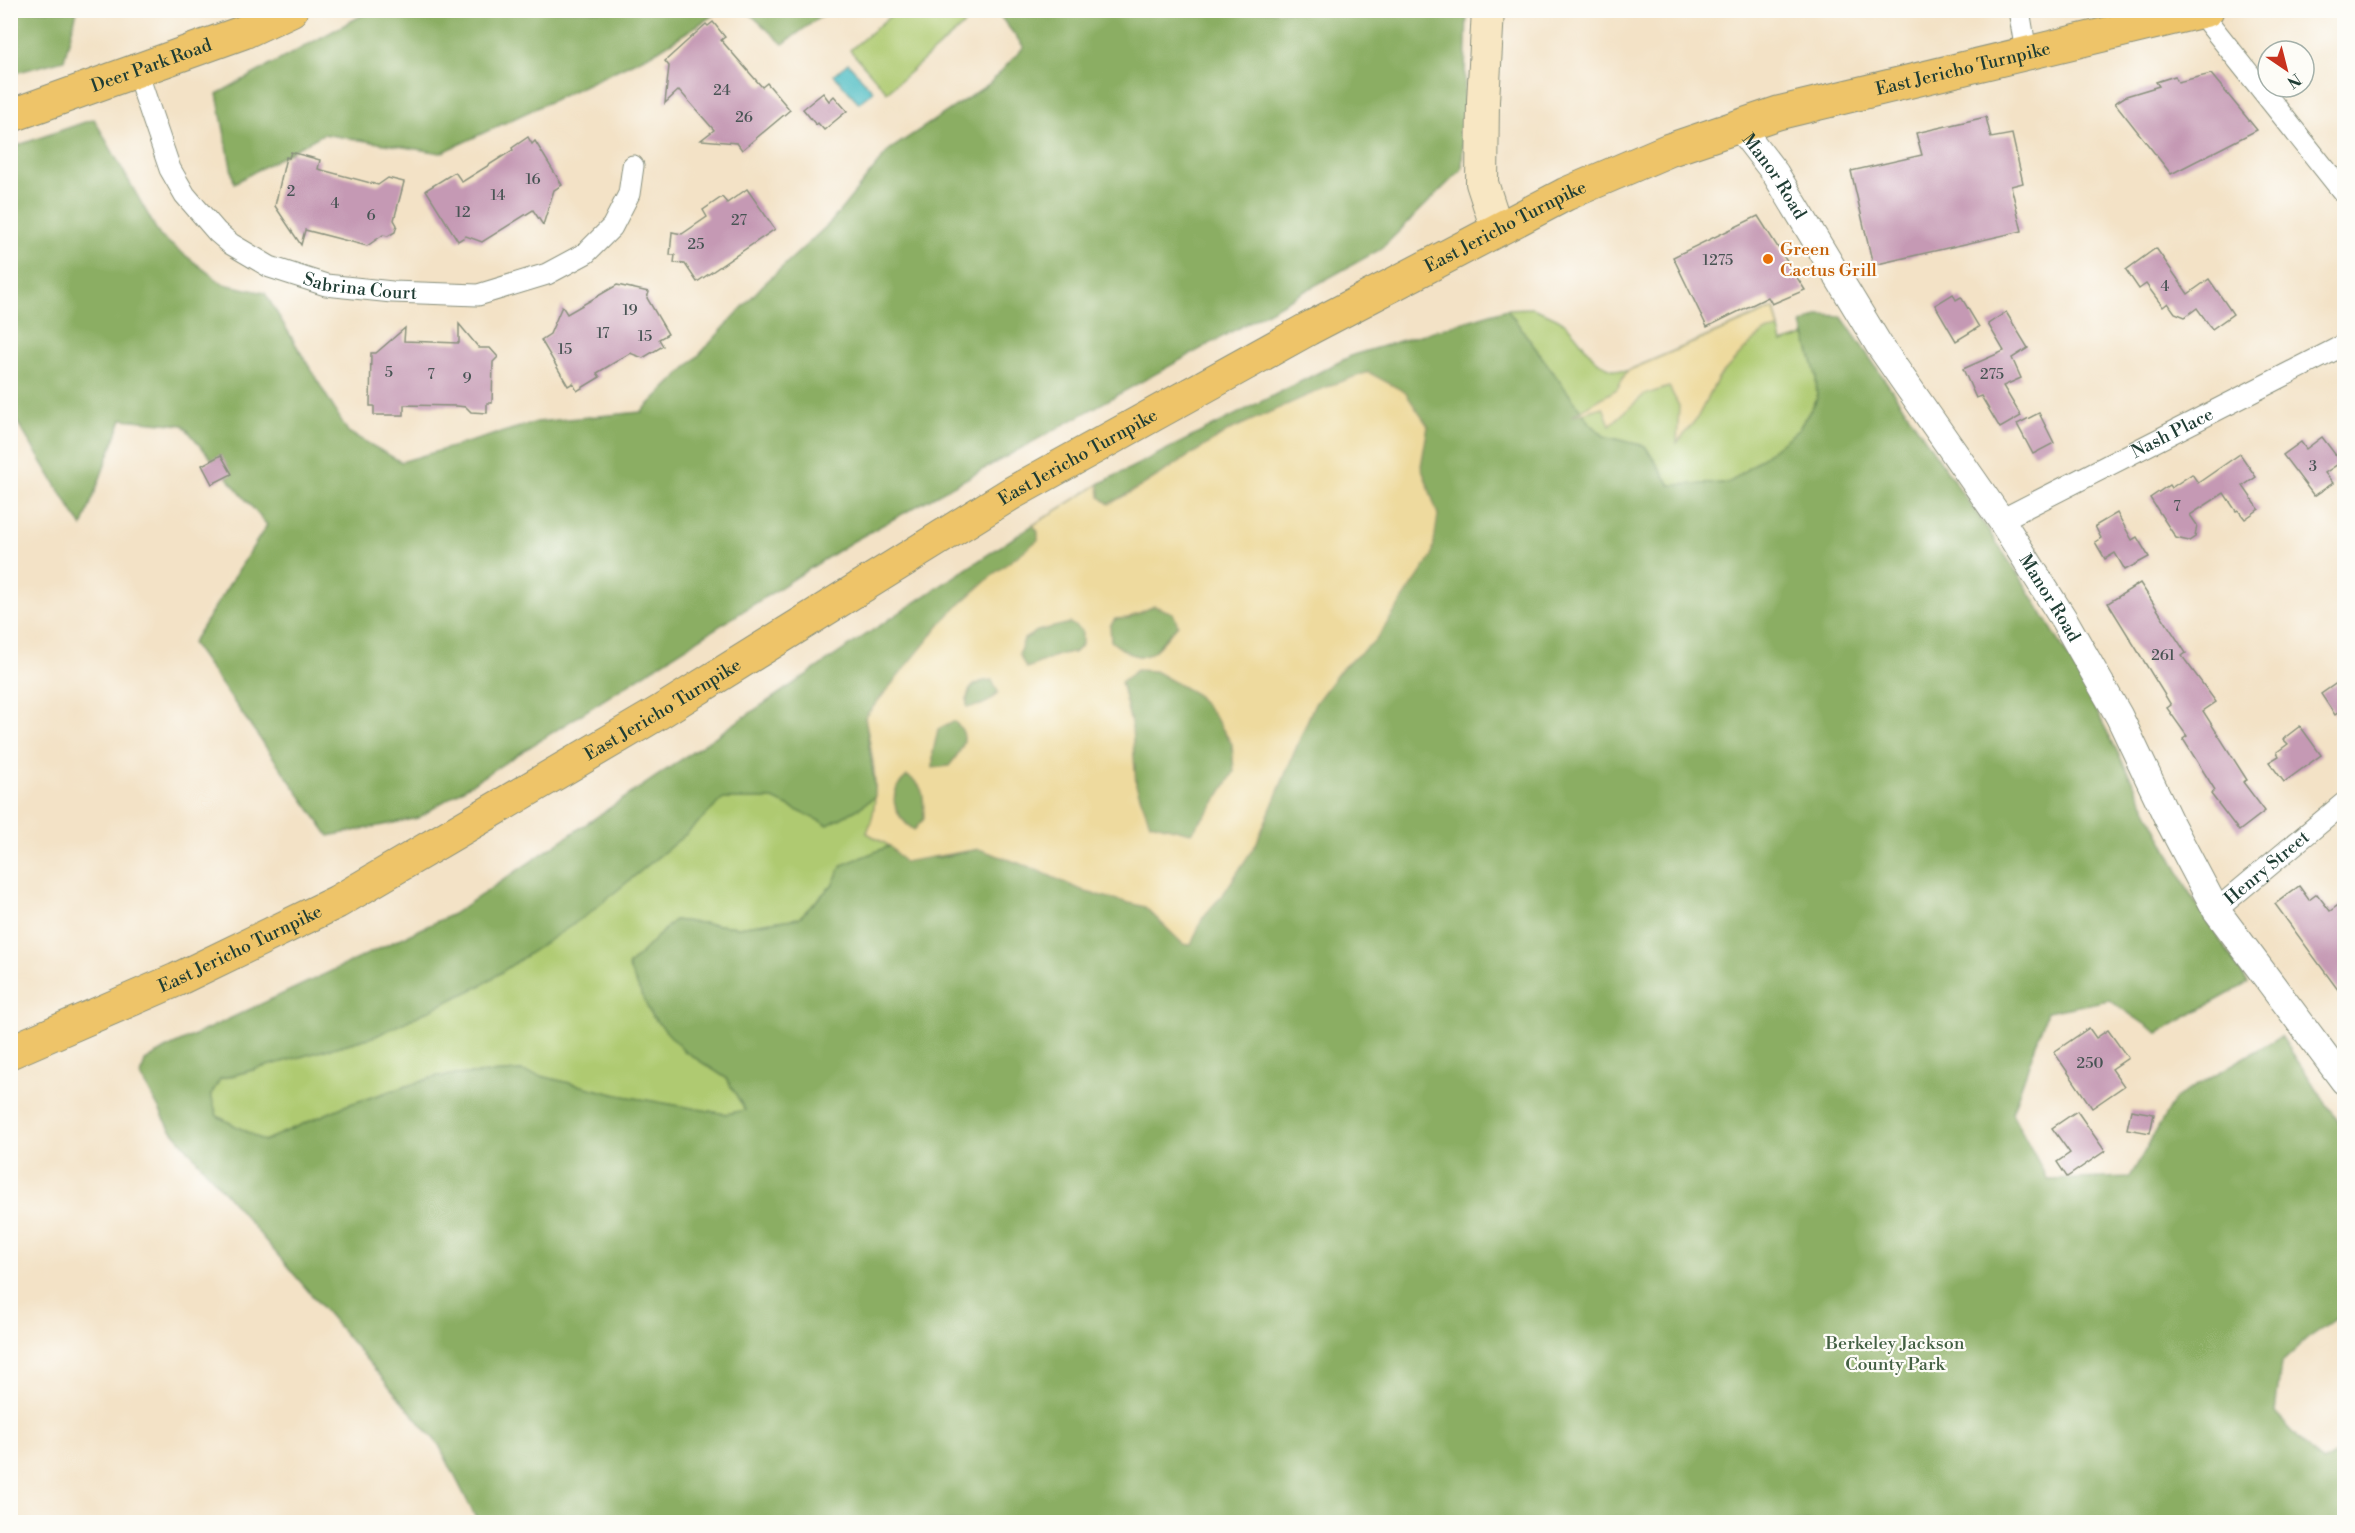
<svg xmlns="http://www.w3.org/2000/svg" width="2355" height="1533" viewBox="0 0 2355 1533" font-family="'Libre Bodoni',serif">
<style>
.green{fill:#afca71;stroke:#678452;stroke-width:1.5}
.forest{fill:#8bae63;stroke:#55764c;stroke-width:1.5}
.sand{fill:#eeda9e;stroke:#868c69;stroke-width:1.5;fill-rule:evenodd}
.water{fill:#4ebdc4;stroke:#367d7c;stroke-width:1.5}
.building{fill:#c599b4}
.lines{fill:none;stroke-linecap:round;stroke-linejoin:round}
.minor-casing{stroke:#89907d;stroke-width:23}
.tertiary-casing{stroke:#89907d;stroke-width:29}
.secondary-casing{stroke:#89907d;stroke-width:34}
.primary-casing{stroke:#89907d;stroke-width:35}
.minor{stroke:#fff;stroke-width:21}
.tertiary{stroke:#fff;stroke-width:27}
.secondary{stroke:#f8e7c3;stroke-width:32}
.primary{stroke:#eec469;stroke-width:33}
.food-dot{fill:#e8710a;stroke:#fdfcf7;stroke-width:2}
.labels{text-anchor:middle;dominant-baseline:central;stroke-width:4.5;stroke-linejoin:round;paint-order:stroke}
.number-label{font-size:15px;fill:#485454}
.street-label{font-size:18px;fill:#1f3d34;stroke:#fdfcf7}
.food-label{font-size:18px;fill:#c56008;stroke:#fdfcf7;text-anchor:start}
.park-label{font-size:18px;fill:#436043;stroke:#fdfcf7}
</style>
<rect width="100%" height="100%" fill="#fdfcf7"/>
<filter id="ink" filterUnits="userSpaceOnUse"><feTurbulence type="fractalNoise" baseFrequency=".0167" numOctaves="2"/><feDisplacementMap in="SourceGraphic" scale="12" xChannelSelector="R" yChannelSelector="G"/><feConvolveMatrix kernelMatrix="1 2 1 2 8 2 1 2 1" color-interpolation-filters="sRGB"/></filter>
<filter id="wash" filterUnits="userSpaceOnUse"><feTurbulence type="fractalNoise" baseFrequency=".008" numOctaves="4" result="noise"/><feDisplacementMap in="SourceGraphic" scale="24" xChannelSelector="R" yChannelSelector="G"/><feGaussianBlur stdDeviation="1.35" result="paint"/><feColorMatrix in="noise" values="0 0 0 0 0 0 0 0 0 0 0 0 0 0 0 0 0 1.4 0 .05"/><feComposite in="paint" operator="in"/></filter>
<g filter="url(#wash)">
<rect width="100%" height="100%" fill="#f3e2c6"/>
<g class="green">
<polygon points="896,11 966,11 972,18 887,92 850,50"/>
<path d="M 1533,308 C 1542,312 1555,316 1563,322 C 1587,341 1590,371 1627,371 L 1774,308 L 1782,343 L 1805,336 L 1816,375 L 1817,399 L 1798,430 L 1729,483 L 1670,485 L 1645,446 L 1604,436 L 1590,423 L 1507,309 Z"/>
<polygon points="877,796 873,819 867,833 890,846 842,865 832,885 799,918 738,927 674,920 683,1050 726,1078 746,1110 726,1114 618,1095 521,1071 438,1076 347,1105 264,1141 217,1116 211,1095 220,1079 376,1036 587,915 686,834 723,799 773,799 828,825 856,810"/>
</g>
<g class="forest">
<polygon points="11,10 77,11 64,60 11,74"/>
<polygon points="370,11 370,10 720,11 657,51 441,153 323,134 234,183 217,94"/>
<polygon points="747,11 828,11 783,44"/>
<polygon points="996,11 1467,11 1462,169 1381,249 850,543 418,818 329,836 192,643 267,525 183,425 122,419 82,527 11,412 10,148 94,119 160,236 223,284 265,293 348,432 401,462 537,422 641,412 699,355 762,286 831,222 889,150 989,84 1024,47"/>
<polygon points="1507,309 1590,423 1604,436 1645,446 1670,485 1729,483 1798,430 1817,400 1816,375 1802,324 1819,315 1841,316 2022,580 2071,661 2189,892 2248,983 2158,1033 2109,1000 2047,1012 2012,1113 2048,1180 2130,1177 2175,1098 2281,1036 2344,1130 2344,1313 2307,1339 2281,1363 2275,1413 2322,1463 2344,1450 2344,1522 478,1522 439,1445 169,1127 141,1076 145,1061 165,1049 453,914 867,634 1033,525 1038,532 1039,540 995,573 949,614 865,717 876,796 856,810 828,825 773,799 723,799 686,834 587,915 482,985 376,1036 220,1079 211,1095 217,1116 264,1141 347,1105 438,1076 521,1071 618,1095 726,1114 745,1110 726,1078 683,1050 651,1015 628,966 674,920 738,927 799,918 832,885 842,865 890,846 936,858 979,849 1030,867 1086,892 1145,907 1183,944 1191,945 1203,917 1224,893 1256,844 1314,705 1342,668 1376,640 1438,515 1421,466 1428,426 1368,372 1331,385 1230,430 1140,487 1109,504 1100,497 1099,484 1353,355"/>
<path d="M 1154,606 L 1174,613 L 1178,625 L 1149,656 C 1132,658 1124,651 1111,641 L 1110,626 L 1115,619 L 1128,618 Z"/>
<path d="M 1070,623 L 1082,631 L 1082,644 L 1074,653 C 1057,652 1042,663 1026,668 L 1019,654 L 1024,639 L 1037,631 Z"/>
<polygon points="1137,670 1155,671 1196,694 1213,714 1232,744 1234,772 1214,804 1191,833 1149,823 1136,785 1132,728 1121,681"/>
<path d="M 992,680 L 998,692 C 991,702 980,707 967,707 C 966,689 974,682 992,680 Z"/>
<path d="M 953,721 C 974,735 961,750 949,766 L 933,769 L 933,752 L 938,729 Z"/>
<path d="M 907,776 C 927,786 923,799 924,819 L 914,830 C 894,815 885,796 907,776 Z"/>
</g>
<g class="sand">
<polygon points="1774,308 1779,329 1764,332 1745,349 1718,378 1697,418 1677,443 1679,406 1669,387 1644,395 1610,425 1603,407 1571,416 1617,389 1627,371"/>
<path d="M 1368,372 L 1405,392 L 1428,426 L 1421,466 L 1438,515 L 1432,556 L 1376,640 L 1342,668 L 1314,705 L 1256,844 L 1224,893 L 1203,917 L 1191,945 L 1183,944 L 1145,907 L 1086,892 L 1030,867 L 979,849 L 904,862 L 890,846 L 867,833 C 883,796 872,756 865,717 L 949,614 L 995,573 L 1038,540 L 1038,532 L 1033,525 L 1099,484 L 1100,497 L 1109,504 L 1140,487 L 1230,430 L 1331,385 ZM 1154,606 L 1173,613 L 1178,625 C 1152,654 1146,670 1111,641 L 1110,626 L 1115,619 L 1128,618 ZM 1070,623 L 1082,631 L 1082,645 L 1074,653 C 1056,652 1043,663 1026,668 L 1019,654 L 1024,639 L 1037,631 ZM 1137,670 L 1155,671 L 1196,694 L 1213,714 L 1232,744 L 1234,772 L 1214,804 L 1191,833 L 1150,823 L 1136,785 L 1132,728 L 1121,682 ZM 992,680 L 998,692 C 991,702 980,707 967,707 C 965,689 974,681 992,680 ZM 953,721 C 974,735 961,751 949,766 L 933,768 L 933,752 L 938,729 ZM 907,776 C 927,786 923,800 924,819 L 914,830 C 894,816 885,794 907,776 Z"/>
</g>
<polygon class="water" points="848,63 873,91 859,103 834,75"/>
<g id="blocks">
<g class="building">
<polygon points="713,22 725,37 721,40 762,87 767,83 790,110 742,150 737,143 701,140 714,130 679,90 665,103 669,66 665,61 706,24 708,26"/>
<polygon points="2211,74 2257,130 2171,174 2115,103 2126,96 2159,86 2156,82 2175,76 2178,82"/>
<polygon points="823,93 829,101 834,96 847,111 824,130 818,123 816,125 803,109"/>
<polygon points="1986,117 1991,138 2012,134 2023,183 2011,186 2022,231 1873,265 1851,171 1922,155 1916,133"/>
<polygon points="528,137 532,144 535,141 562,185 554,190 543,225 533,210 482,242 466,236 458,241 426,190 455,172 462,182 513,150 512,148"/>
<polygon points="291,152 320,160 318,169 378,185 388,178 404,182 394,220 397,225 395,232 388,236 383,235 367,246 305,230 301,245 275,206 286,157 289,158"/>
<polygon points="747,189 775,229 697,282 685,264 674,263 675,255 670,255 672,232 682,234 707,217 703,210 722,197 727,203"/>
<polygon points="1758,216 1805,290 1772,304 1768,297 1707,327 1673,257"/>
<polygon points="2156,248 2188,294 2209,279 2233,314 2212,329 2197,308 2185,317 2175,313 2168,303 2163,307 2146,284 2139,289 2126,270"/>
<polygon points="617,285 649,292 647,298 668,334 659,339 663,346 643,358 630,353 597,373 600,377 577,391 573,383 568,386 541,340 550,334 562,306 567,314"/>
<polygon points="1953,294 1956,300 1961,297 1979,327 1956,341 1935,305"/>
<polygon points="2006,312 2028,348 2012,358 2021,378 2003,386 2021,416 2000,428 1981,396 1976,398 1963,369 2004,351 1988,324"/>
<polygon points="459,324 479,348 490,348 498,357 493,362 492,403 487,403 487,413 471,412 466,407 457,406 404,405 404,415 374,415 374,406 370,406 371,353 376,353 405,328 404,341 459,343"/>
<polygon points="2039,413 2054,443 2033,454 2017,424"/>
<polygon points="2322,437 2341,462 2325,473 2333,483 2314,496 2283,455 2301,442 2306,449"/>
<polygon points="2240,454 2256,477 2243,486 2259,509 2245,519 2238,510 2236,511 2224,493 2190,515 2197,525 2195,537 2189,541 2176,538 2150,498 2169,485 2171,488 2192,474 2198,483"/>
<polygon points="221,455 232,474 212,484 202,465"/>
<polygon points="2117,513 2132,540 2137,537 2149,557 2125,570 2115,553 2105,559 2095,542 2101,538 2095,526"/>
<polygon points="2140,583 2186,653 2182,656 2216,702 2203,711 2247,780 2243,782 2265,811 2239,831 2211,794 2215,790 2183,739 2187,736 2167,708 2171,705 2108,603"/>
<polygon points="2344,678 2344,708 2335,715 2321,694"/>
<polygon points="2300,726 2321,755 2284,782 2269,762 2279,756 2277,752 2288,744 2283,739"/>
<polygon points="2299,886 2309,900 2317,894 2330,911 2344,901 2344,998 2275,904"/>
<polygon points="2089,1028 2096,1038 2108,1030 2128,1058 2112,1069 2124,1086 2092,1108 2054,1052"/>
<polygon points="2131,1110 2154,1114 2150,1133 2127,1129"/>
<polygon points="2077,1111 2105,1151 2067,1177 2057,1162 2070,1153 2052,1128"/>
</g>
</g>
</g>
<g filter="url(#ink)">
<use href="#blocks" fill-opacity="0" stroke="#89907d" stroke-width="1.5"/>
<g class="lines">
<g class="minor-casing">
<g id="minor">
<polyline points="2019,10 2026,52"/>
<polyline points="2200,12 2344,193"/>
<path id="s1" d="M 137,72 L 170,169 L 185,195 L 217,232 L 231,244 L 270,267 L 326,285 L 392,292 L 478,295 L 547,274 L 586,253 L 612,227 L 629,194 L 633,166"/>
<path id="s2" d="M 2001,520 L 2344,345"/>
<path id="s3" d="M 2216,910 L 2344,803"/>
</g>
</g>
<g class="tertiary-casing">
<g id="tertiary">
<path id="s4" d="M 1738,125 L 1775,173 L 1879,345 L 2001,520 L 2063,618 L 2119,716 L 2169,821 L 2216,910 L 2344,1081"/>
</g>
</g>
<g class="secondary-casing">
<polyline id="secondary" points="1488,10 1483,101 1482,183 1497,229"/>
</g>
<g class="primary-casing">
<g id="primary">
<path id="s5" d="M 10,116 L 244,32 L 291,10"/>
<path id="s6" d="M 10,1052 L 176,980 L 337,902 L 660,712 L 1012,493 L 1308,329 L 1566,194 L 1669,150 L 1778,113 L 2207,10"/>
</g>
</g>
<use href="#minor" class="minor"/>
<use href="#tertiary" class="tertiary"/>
<use href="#secondary" class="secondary"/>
<use href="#primary" class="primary"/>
</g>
</g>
<circle class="food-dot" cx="1768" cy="259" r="6"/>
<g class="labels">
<g class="number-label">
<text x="722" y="90">24</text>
<text x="744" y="117">26</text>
<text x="533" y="179">16</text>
<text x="291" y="191">2</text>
<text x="498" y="195">14</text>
<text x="335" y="203">4</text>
<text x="463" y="212">12</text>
<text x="371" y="215">6</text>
<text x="739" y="220">27</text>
<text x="696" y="244">25</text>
<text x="1718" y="260">1275</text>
<text x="2165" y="286">4</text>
<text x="630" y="310">19</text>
<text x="603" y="333">17</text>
<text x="645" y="336">15</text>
<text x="565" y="349">15</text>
<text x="389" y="372">5</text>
<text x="431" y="374">7</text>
<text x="1992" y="374">275</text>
<text x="467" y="378">9</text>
<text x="2313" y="466">3</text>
<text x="2177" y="506">7</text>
<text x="2163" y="655">261</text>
<text x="2090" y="1063">250</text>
</g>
<g class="street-label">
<text stroke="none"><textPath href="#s5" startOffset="150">Deer Park Road</textPath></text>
<text stroke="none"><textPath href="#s6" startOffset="2196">East Jericho Turnpike</textPath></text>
<text stroke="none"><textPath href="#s4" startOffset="63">Manor Road</textPath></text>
<text stroke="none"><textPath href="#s6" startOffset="1710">East Jericho Turnpike</textPath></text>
<text stroke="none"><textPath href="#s1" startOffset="338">Sabrina Court</textPath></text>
<text stroke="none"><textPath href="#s2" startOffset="192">Nash Place</textPath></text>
<text stroke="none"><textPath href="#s6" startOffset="1224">East Jericho Turnpike</textPath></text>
<text stroke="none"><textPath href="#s4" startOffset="567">Manor Road</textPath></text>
<text stroke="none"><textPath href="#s6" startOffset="738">East Jericho Turnpike</textPath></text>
<text stroke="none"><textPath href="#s3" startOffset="66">Henry Street</textPath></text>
<text stroke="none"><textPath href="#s6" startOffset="252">East Jericho Turnpike</textPath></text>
</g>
<g class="food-label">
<text x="1780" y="249">Green<tspan x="1780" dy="21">Cactus Grill</tspan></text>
</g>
<g class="park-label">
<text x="1895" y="1343">Berkeley Jackson<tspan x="1895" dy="21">County Park</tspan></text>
</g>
</g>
<rect width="2355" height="1533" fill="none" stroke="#fdfcf7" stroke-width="36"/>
<g transform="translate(2286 69) rotate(145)"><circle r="28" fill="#fdfcf7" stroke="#a4b0a9" stroke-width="1.5"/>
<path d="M0-4.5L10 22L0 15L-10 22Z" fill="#c8321e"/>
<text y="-9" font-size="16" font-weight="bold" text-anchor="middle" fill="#1f3d34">N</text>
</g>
</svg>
